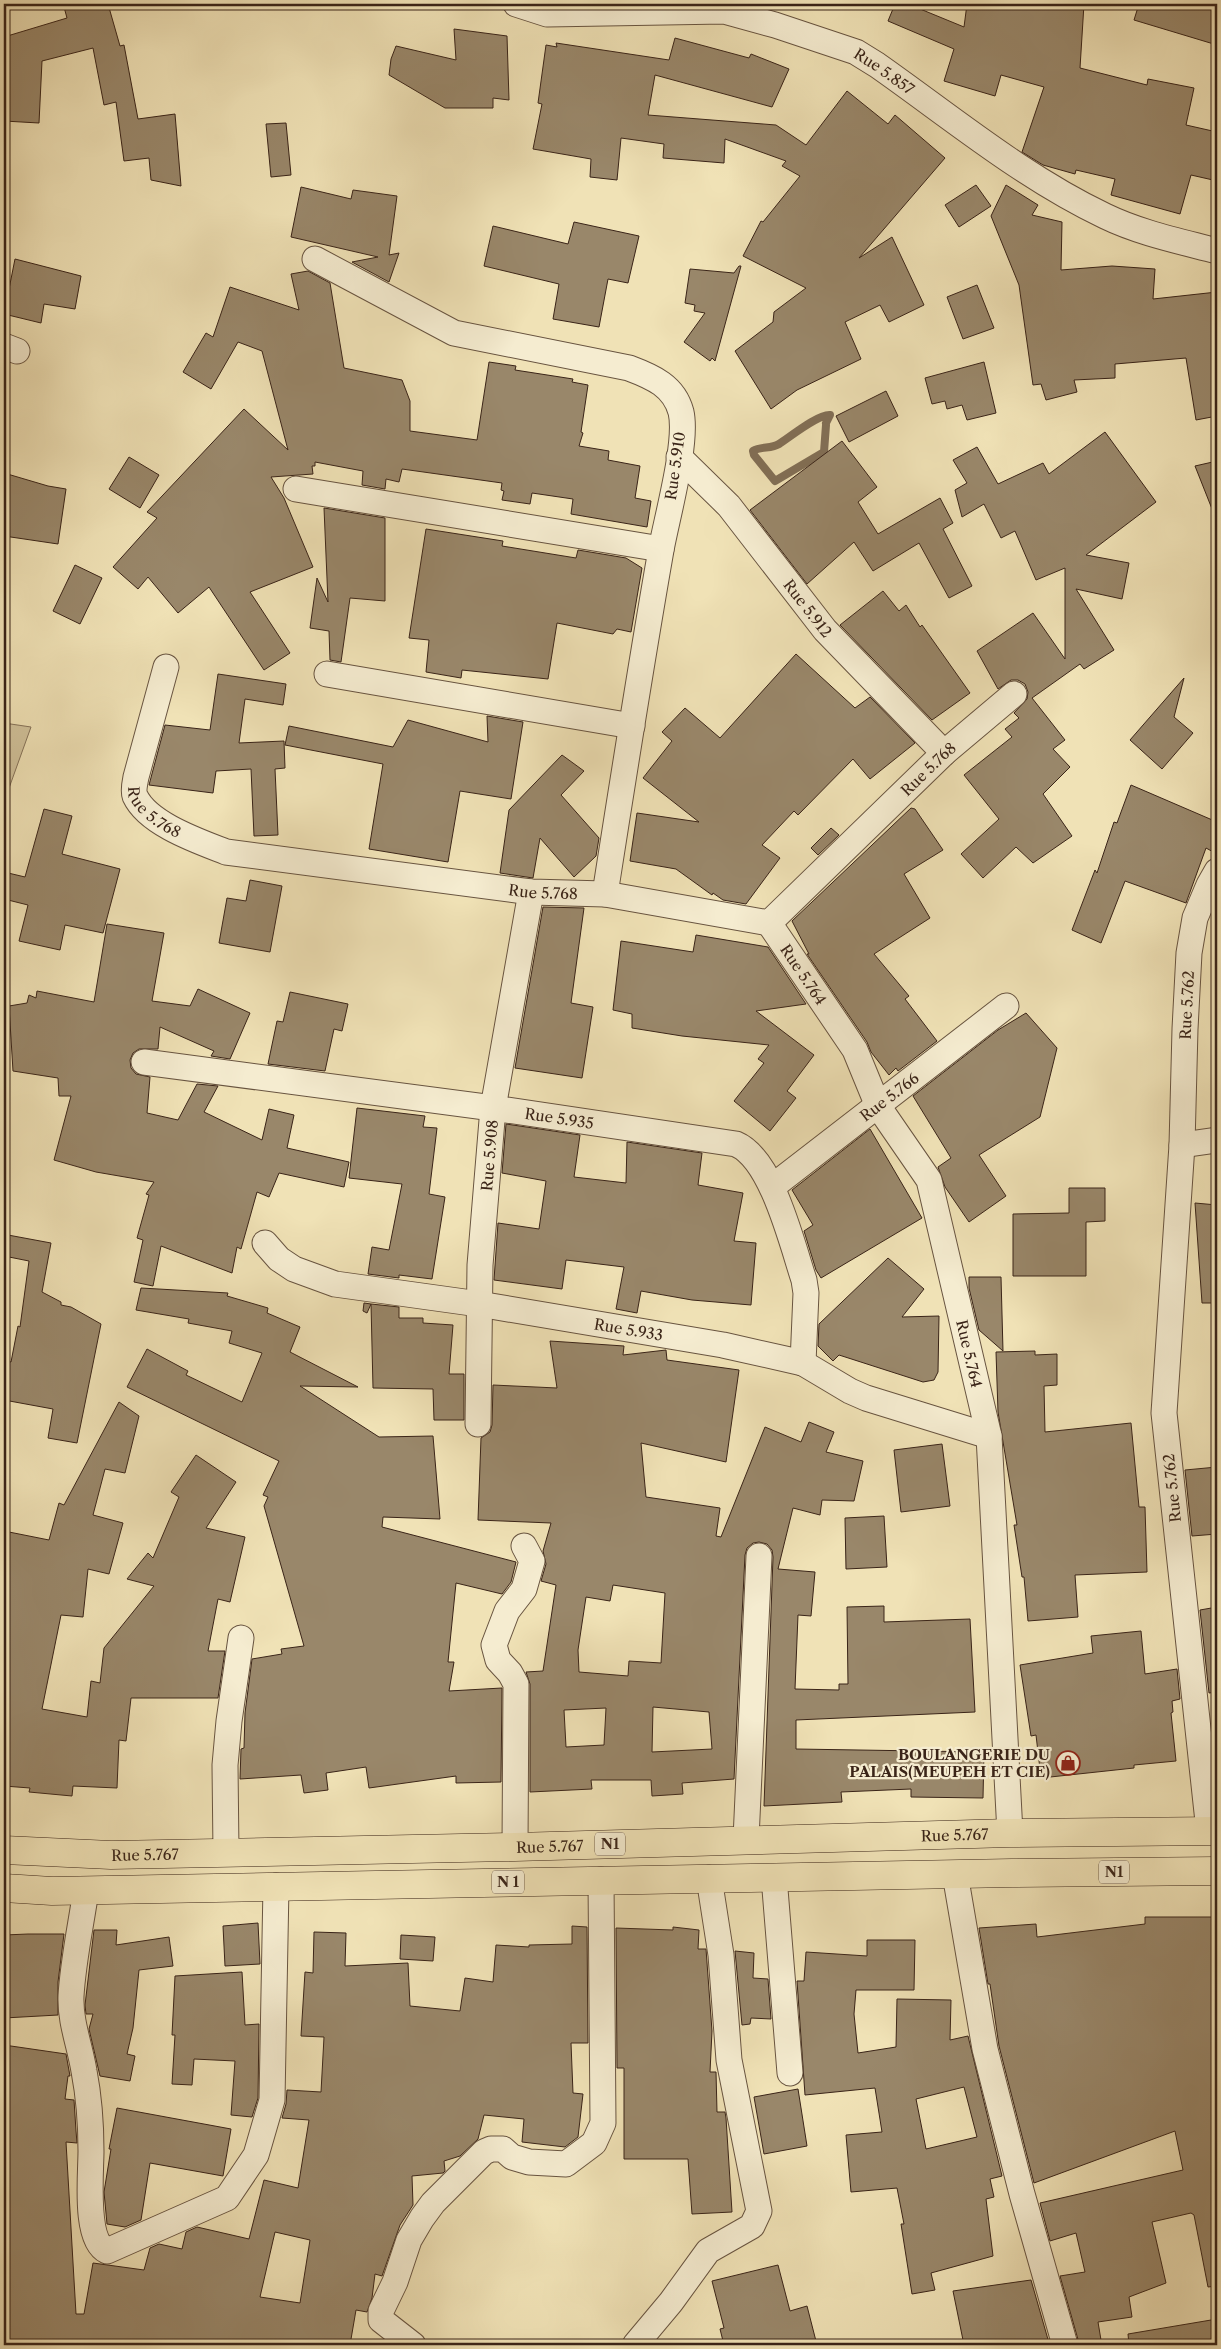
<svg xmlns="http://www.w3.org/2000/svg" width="1221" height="2349" viewBox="0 0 1221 2349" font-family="'Libre Caslon Text',serif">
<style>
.green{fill:#d1c29b;stroke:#86735a}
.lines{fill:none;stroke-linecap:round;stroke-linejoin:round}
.stream{stroke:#826f56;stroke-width:8}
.building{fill:#99876a;stroke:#3a2418;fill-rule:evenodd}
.minor-casing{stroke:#685440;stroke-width:27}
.trunk-casing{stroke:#3a2418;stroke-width:29}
.minor{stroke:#f5ecd0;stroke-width:25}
.trunk{stroke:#f0e2b6;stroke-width:28}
.labels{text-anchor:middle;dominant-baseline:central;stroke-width:4.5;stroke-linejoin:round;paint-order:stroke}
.shield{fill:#f5ecd0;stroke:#72604f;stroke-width:1}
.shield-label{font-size:14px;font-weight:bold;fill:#3a2418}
.street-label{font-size:15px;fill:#3a2418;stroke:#f5ecd0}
.poi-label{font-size:15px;font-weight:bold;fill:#3a2418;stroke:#f5ecd0;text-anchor:end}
</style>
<rect width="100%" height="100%" fill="#f0e2b6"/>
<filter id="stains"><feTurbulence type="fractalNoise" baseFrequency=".004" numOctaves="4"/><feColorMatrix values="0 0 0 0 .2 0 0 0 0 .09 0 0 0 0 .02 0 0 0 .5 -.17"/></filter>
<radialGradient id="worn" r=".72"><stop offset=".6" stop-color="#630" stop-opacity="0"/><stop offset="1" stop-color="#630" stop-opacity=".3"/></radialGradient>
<polygon class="green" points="4,723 31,727 4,802"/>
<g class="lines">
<path class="stream" d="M 826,425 L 824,452 L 775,481 L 754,455 L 753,451 C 761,446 771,449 779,444 C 790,437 818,414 830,415 L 826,423"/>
</g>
<g class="building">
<polygon points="75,4 108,4 120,46 124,45 138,119 175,114 181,186 151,180 149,158 124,161 116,102 104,105 93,48 42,61 39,123 4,121 6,72 4,73 4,37 67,18 64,7"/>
<polygon points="895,4 908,4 964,27 967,4 1084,4 1080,68 1147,85 1148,79 1194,88 1186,125 1217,132 1217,162 1213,180 1191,175 1180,214 1111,195 1115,179 1076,170 1075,174 1043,165 1022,152 1044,87 1001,75 995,96 944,81 954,49 888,21"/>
<polygon points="1139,4 1217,4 1217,45 1134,20"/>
<polygon points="454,29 507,36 509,100 493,98 493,108 445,108 389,75 391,59 396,46 456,60"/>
<polygon points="675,38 749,58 751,54 789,69 772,107 655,75 648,115 776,125 806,145 847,91 888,124 895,115 945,158 859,258 892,237 924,305 889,322 880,305 845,322 861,359 797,390 771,409 735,351 773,322 774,312 806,288 743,256 761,221 763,222 800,176 782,166 786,161 725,139 724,163 663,158 664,144 621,138 617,180 590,177 591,159 533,149 542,104 538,103 546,45 557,47 556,43 669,60"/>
<polygon points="286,123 291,175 271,177 266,124"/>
<polygon points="976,185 991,206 959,227 945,205"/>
<polygon points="1006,185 1038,205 1032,215 1062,222 1061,270 1112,266 1155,269 1153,299 1217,292 1217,416 1196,420 1186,358 1115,364 1115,378 1074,380 1077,392 1046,400 1041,384 1033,385 1019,285 991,216"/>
<polygon points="301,187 351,199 353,190 397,196 389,255 399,253 389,282 352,262 378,257 291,237"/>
<polygon points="574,222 639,236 628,283 608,279 599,327 553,319 559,284 484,266 493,226 568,244"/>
<polygon points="15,259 81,276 75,309 44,304 41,323 4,314"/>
<polygon points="739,266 741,266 715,361 712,358 710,361 684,342 705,313 694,311 695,305 685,303 690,269 734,273"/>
<polygon points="308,271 330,283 344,368 402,380 410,401 410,431 477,440 489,362 516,366 515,370 573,379 572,382 588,385 581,432 583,433 579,446 609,451 608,460 640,466 635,498 651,501 647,527 571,514 573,499 532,493 530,504 502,500 504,491 501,490 502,483 402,469 399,482 386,479 385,489 362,485 363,471 315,462 315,466 312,466 313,474 271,477 284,498 313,567 250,592 290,653 264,670 209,587 178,613 148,577 138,589 113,567 157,518 147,512 244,409 288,450 262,351 238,342 211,389 183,372 206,333 213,337 230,287 299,310 291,274"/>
<polygon points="977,285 994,328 963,339 947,297"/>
<polygon points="984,362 996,413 967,420 962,405 947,409 945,401 932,404 925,378"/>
<polygon points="886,391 898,416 849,442 836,416"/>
<polygon points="1105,432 1156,502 1086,555 1129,563 1122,599 1076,589 1114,650 1084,669 1080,664 1032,698 1065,740 1053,749 1070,767 1043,794 1072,836 1033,863 1016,847 983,878 961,854 999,819 964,775 1012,737 1005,729 1019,718 1014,713 1027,699 1028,692 1025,684 1018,680 1011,680 998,689 977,651 1033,613 1065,659 1065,568 1036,580 1015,531 1001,538 984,504 962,517 955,490 967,483 953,460 977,447 998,484 1043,463 1049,474"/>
<polygon points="842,441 877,487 858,502 878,534 940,498 953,523 943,529 972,586 949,598 919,543 873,571 854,542 807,584 750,510"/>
<polygon points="129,457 159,475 140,508 109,489"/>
<polygon points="1217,461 1217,519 1216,519 1195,466"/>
<polygon points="4,473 48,486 66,489 58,544 4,536"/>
<polygon points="324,508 385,518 385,601 350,598 341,662 330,660 329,631 310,628 317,578 328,602"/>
<polygon points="426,529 503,541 502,546 576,558 578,550 626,558 642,568 631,632 617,629 613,634 557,623 548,679 462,670 461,678 426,672 429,640 409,638"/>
<polygon points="75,565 102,578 80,624 53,611"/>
<polygon points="883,591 899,611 906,605 920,627 922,625 970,693 932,720 840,625"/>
<polygon points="796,654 855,708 870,697 915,743 870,779 853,759 798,815 794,811 762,845 780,858 746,904 723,900 713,893 712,895 676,869 630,861 637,813 699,822 643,778 672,741 662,732 685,708 720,738"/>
<polygon points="218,674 286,684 283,705 245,699 239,743 284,741 285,768 275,769 278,835 254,836 251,769 216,771 213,793 149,785 165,725 210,730"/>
<polygon points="1184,678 1174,717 1193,733 1162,769 1130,740"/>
<polygon points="487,716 523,722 511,799 460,791 448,862 369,849 383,764 285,745 289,726 393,747 408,720 488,742"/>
<polygon points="562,755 584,771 561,795 599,838 596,856 574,877 540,838 533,878 500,873 509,810"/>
<polygon points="1131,785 1217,822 1217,854 1206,848 1186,903 1125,881 1101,943 1072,930 1095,870 1097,873 1114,822 1117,823"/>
<polygon points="911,808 915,809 943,850 904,874 930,918 874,954 909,996 905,999 937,1041 898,1071 896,1068 889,1075 871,1052 867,1042 807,954 809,954 792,921"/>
<polygon points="44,809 72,816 62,854 120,869 103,933 65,925 60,950 19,941 28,905 4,899 4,872 25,877"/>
<polygon points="831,828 839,835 818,855 811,848"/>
<polygon points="250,880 282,886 270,952 219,943 227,898 246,901"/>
<polygon points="543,907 584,908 571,1003 593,1007 582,1078 515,1068"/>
<polygon points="107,924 164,933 152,1001 190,1006 198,989 250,1013 230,1059 211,1056 214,1051 160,1027 158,1049 139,1049 133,1053 130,1060 131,1068 136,1074 150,1077 147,1113 178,1120 197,1084 218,1086 204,1112 262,1140 269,1109 294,1115 287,1148 349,1162 344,1187 279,1173 269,1197 257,1192 241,1249 237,1247 232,1273 161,1246 153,1286 134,1282 143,1240 137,1238 149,1195 146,1194 154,1182 96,1172 54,1160 71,1096 59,1096 58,1078 13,1071 9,1006 27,1003 29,995 36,998 37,991 94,1002"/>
<polygon points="696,935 768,947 806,1004 756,1011 814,1055 787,1091 796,1098 770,1131 734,1101 764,1063 758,1059 769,1045 682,1036 632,1028 632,1014 613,1010 621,941 693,952"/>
<polygon points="290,992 348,1004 342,1031 334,1029 325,1071 268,1064 277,1021 283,1022"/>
<polygon points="1026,1013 1057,1048 1040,1117 979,1155 1006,1196 969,1222 945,1187 938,1167 951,1158 913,1096 998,1030"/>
<polygon points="357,1108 425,1116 423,1127 437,1128 429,1194 445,1197 432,1279 399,1275 399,1278 368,1274 372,1247 389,1250 402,1184 349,1178"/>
<polygon points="506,1124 580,1135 574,1177 626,1183 627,1142 702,1153 698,1185 743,1193 734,1241 756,1243 751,1305 692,1300 641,1291 637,1313 616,1309 624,1267 566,1260 562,1289 494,1280 498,1223 539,1229 546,1181 502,1173"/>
<polygon points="870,1129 922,1218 821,1278 816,1270 804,1231 813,1225 792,1190"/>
<polygon points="1069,1188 1105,1188 1105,1221 1086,1222 1086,1276 1013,1276 1013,1214 1069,1213"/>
<polygon points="1195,1203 1217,1205 1217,1303 1202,1303"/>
<polygon points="8,1235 51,1243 42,1292 61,1302 61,1305 71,1307 101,1324 77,1443 48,1438 53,1409 4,1400 6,1361 11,1362 18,1326 20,1327 29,1261 4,1256"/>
<polygon points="888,1258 924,1289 902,1317 939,1316 938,1372 934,1380 923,1382 839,1355 833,1361 818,1346 819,1324"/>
<polygon points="969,1277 1001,1277 1003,1351 979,1330 969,1288"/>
<polygon points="141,1288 228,1293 227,1296 268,1308 267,1313 300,1327 290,1352 358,1387 300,1386 379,1437 433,1436 440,1519 383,1517 382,1527 516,1562 511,1582 502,1594 456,1583 448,1662 454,1662 449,1691 502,1688 501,1782 456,1783 456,1776 369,1788 366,1767 326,1773 328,1790 304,1793 301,1775 240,1779 241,1749 244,1748 245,1713 252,1659 282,1654 281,1649 304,1646 264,1506 268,1497 263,1495 279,1461 127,1387 147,1349 188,1371 186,1375 242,1402 262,1353 229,1343 232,1331 188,1323 189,1319 136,1310"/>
<polygon points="364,1303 371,1304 367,1313 363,1311"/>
<polygon points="371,1304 399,1307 399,1318 423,1318 423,1323 453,1325 449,1374 464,1374 464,1420 434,1420 433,1389 373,1388"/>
<path d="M 550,1341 L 624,1346 L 623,1355 L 666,1350 L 667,1360 L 739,1370 L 726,1462 L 641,1443 L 646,1497 L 720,1508 L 716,1536 L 721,1537 L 765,1427 L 801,1442 L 809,1422 L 834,1432 L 826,1452 L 863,1461 L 854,1501 L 822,1500 L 820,1515 L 793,1508 L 778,1569 L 815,1572 L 811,1616 L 798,1615 L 795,1689 L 839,1690 L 839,1684 L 848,1684 L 847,1607 L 884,1606 L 884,1622 L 970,1619 L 975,1712 L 796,1720 L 796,1749 L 984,1752 L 983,1798 L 911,1797 L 911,1789 L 841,1792 L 842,1802 L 764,1806 L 773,1557 L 772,1550 L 767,1544 L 759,1542 L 753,1543 L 747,1548 L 745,1555 L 734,1779 L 682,1783 L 683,1794 L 652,1796 L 651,1780 L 591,1780 L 592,1789 L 530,1792 L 530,1684 L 526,1672 L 543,1671 L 556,1585 L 541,1581 L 546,1564 L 543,1551 L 551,1523 L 478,1520 L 481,1438 L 490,1432 L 492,1425 L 493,1385 L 557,1388 ZM 613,1585 L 665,1593 L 661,1663 L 629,1661 L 628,1676 L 579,1672 L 578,1650 L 586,1597 L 610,1601 ZM 653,1707 L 709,1712 L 712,1749 L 652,1752 ZM 606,1708 L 604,1745 L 566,1747 L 564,1710 Z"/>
<polygon points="1035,1351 1035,1355 1057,1354 1057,1385 1044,1386 1045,1432 1131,1423 1139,1507 1145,1507 1147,1572 1075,1575 1078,1617 1028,1621 1024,1577 1022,1577 1014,1525 1017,1525 998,1412 996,1352"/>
<polygon points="119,1402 139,1416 125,1473 105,1469 93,1515 123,1523 109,1574 88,1569 83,1617 61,1615 42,1709 87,1717 91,1681 100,1683 104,1648 154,1586 127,1579 148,1553 153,1558 179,1497 171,1492 196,1455 236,1482 206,1528 245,1537 230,1602 218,1599 208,1651 225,1651 218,1698 131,1698 126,1741 119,1740 117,1788 73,1786 72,1796 29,1792 30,1788 4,1786 4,1531 49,1540 59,1503 64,1505"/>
<polygon points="942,1444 950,1506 901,1512 894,1450"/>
<polygon points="1217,1467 1217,1534 1192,1536 1185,1470"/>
<polygon points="884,1516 887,1567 846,1569 845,1518"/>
<polygon points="1217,1607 1217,1692 1209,1693 1200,1610"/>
<polygon points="1141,1631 1145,1674 1177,1669 1180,1699 1172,1701 1173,1712 1171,1713 1176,1761 1134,1765 1134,1768 1041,1778 1036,1735 1031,1736 1020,1665 1093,1653 1091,1636"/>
<polygon points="1145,1917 1217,1917 1217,2286 1208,2287 1194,2215 1191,2213 1152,2222 1166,2283 1129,2297 1132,2317 1098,2322 1101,2340 1079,2343 1060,2276 1085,2272 1076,2233 1050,2241 1040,2203 1183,2170 1175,2131 1034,2183 999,2046 990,1984 988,1984 979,1928 1036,1924 1037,1937 1145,1924"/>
<polygon points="258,1923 260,1964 225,1966 223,1926"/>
<path d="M 572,1926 L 587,1927 L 588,2043 L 571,2043 L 573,2093 L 583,2094 L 578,2137 L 565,2147 L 522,2142 L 524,2119 L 484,2115 L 478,2139 L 460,2156 L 444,2161 L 445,2171 L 443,2173 L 412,2176 L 413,2205 L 400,2225 L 382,2276 L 375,2274 L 372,2298 L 367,2312 L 356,2310 L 350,2345 L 4,2345 L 4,2045 L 66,2054 L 70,2076 L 68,2076 L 65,2099 L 74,2100 L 76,2131 L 77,2143 L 66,2142 L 76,2314 L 84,2314 L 93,2263 L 144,2270 L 150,2248 L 159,2244 L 182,2249 L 186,2232 L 197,2227 L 249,2239 L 264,2180 L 298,2188 L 309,2120 L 282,2118 L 286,2104 L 287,2090 L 321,2092 L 324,2037 L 301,2036 L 305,1972 L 313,1973 L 314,1932 L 346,1933 L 345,1966 L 408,1963 L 410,2006 L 460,2011 L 465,1978 L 493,1982 L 496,1945 L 529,1947 L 529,1945 L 572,1944 ZM 275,2232 L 310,2240 L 300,2303 L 260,2297 Z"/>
<polygon points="673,1927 699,1930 698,1949 706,1949 712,2031 710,2072 716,2072 717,2112 725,2112 726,2118 732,2212 692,2214 688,2159 624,2159 624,2068 617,2068 616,1928 673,1930"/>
<polygon points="94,1930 117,1930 116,1945 169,1937 173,1966 139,1970 133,2028 127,2054 135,2056 130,2081 100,2076 89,2029 93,2014 86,2014 85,2005"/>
<polygon points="28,1934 64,1934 58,1982 58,2015 4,2018 4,1935"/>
<polygon points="401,1935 435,1937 433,1961 400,1959"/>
<path d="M 867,1940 L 915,1940 L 914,1990 L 856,1990 L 854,2014 L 858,2053 L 896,2047 L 897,1999 L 951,2000 L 950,2040 L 968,2036 L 1002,2176 L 990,2179 L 994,2197 L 986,2199 L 993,2256 L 931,2273 L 935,2290 L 912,2294 L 901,2224 L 904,2224 L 897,2188 L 851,2192 L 846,2135 L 882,2132 L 875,2088 L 805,2095 L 797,1981 L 804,1981 L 806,1952 L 867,1956 ZM 964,2087 L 977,2137 L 926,2149 L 916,2099 Z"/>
<polygon points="735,1951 754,1953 753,1978 768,1979 771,2019 751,2018 750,2024 742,2025"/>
<polygon points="242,1972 245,2025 259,2024 258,2098 252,2117 231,2115 235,2061 194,2059 192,2085 172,2084 175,2035 172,2035 175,1976"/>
<polygon points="798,2089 807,2146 764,2154 754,2097"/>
<polygon points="117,2108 231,2129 223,2176 150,2163 141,2220 125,2227 107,2224 104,2192 111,2149 109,2149"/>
<polygon points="778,2265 790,2311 807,2306 817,2345 724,2345 720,2329 724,2328 712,2281"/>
<polygon points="1031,2280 1049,2343 1030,2345 964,2345 953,2291"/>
<polygon points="1217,2319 1217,2345 1129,2345 1128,2334"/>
</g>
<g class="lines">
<g class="minor-casing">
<g id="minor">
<path id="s1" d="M 516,4 L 547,14 L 724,11 L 775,25 L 856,52 L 877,65 C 951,117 1023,177 1105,216 C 1140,233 1179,241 1217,251"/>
<path d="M 315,259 L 454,333 L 629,368 C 653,377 674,386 681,412 C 688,442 667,517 661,550 C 641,664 623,779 605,894"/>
<polyline points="4,346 17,351"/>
<path id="s2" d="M 679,457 L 729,506 L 825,630 L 944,753"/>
<polyline points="296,489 661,549"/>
<path id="s3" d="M 166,667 L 136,777 C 135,782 133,791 135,796 C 148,824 198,841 226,852 L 531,892 L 605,894 L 769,923 L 944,753 L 1014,694"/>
<polyline points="327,674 632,726"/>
<path id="s4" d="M 769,923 L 855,1050 L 878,1106 L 929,1180 L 989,1436 L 1010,1833"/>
<path id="s5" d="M 144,1062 L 493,1108 L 736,1144 C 772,1159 792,1244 804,1280 L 806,1293 L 803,1363"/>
<polyline points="1182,1145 1217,1140"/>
<path id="s6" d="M 772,1187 L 1006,1006"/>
<path id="s7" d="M 265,1243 L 279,1259 L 294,1269 L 335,1284 L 479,1304 L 723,1345 L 803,1363 L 850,1391 L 866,1398 L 989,1436"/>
<path id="s8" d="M 478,1424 L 480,1265 L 493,1108 L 531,892"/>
<path id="s9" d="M 1209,1831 L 1164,1413 L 1182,1145 L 1185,1029 L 1189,953 L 1195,918 L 1209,885 L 1217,871"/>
<polyline points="746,1839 759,1556"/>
<polyline points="515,1847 516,1684 510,1673 498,1660 494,1645 507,1611 524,1589 532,1561 524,1546"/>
<polyline points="226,1852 225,1765 229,1721 241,1638"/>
<polyline points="955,1874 985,2049 1022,2194 1065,2345"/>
<polyline points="774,1877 790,2073"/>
<path d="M 86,1890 C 81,1925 73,1961 71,1996 C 70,2022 80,2046 84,2071 C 89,2097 91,2124 91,2151 C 91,2175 84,2240 107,2251 L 227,2198 L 256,2155 L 272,2100 L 276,1886"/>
<polyline points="413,2345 381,2320 381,2311 395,2282 409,2240 422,2218 433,2203 484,2152 491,2149 503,2149 512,2157 529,2162 566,2164 594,2143 603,2123 601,1880"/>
<polyline points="635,2345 671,2302 708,2251 752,2226 759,2211 729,2060 721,1955 709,1878"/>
</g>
</g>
<g class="trunk-casing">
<g id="trunk">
<path id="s10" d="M 4,1850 L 111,1855 L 515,1847 L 1010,1833 L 1217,1831"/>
<polyline points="4,1888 52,1891 1012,1873 1217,1871"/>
</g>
</g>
<use href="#minor" class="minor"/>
<use href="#trunk" class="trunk"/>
</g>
<defs>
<g id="shop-ring" transform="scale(1.25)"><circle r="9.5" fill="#f5ecd0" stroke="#8f2418" stroke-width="1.5"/><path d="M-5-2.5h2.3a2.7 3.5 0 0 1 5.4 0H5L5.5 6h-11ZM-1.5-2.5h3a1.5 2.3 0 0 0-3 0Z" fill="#8f2418"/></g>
</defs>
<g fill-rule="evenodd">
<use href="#shop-ring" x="1068" y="1763"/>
</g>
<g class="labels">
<g class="shield">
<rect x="595" y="1832.5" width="30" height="23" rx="4"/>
<rect x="1099" y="1860.5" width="30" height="23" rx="4"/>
<rect x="492" y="1870.5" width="32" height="23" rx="4"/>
</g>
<g class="shield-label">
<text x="610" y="1844">N1</text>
<text x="1114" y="1872">N1</text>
<text x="508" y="1882">N 1</text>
</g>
<g class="street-label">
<text stroke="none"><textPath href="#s1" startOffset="382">Rue 5.857</textPath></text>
<text transform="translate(675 466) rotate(-82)">Rue 5.910</text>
<text stroke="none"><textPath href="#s2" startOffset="199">Rue 5.912</textPath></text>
<text stroke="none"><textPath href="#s3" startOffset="1012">Rue 5.768</textPath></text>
<text stroke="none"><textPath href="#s3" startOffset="158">Rue 5.768</textPath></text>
<text stroke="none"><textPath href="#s3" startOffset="562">Rue 5.768</textPath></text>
<text stroke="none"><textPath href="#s4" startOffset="62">Rue 5.764</textPath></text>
<text stroke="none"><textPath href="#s9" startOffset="829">Rue 5.762</textPath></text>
<text stroke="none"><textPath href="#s6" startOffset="148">Rue 5.766</textPath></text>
<text stroke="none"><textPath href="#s5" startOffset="419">Rue 5.935</textPath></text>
<text stroke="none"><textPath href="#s8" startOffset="269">Rue 5.908</textPath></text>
<text stroke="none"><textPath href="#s7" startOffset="380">Rue 5.933</textPath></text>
<text stroke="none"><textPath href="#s4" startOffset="482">Rue 5.764</textPath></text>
<text transform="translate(1172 1488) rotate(-96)">Rue 5.762</text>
<text stroke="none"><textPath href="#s10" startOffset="951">Rue 5.767</textPath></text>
<text stroke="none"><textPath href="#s10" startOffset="546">Rue 5.767</textPath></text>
<text stroke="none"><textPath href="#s10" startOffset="141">Rue 5.767</textPath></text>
</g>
<g class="poi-label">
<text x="1050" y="1754">BOULANGERIE DU<tspan x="1050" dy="17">PALAIS(MEUPEH ET CIE)</tspan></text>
</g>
</g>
<rect width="1221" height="2349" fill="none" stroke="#f0e2b6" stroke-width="20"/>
<rect x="5" y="5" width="1211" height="2339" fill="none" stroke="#3a2418" stroke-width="2.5"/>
<rect x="10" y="10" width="1201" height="2329" fill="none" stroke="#3a2418"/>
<rect width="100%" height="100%" filter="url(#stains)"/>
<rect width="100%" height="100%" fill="url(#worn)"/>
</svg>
